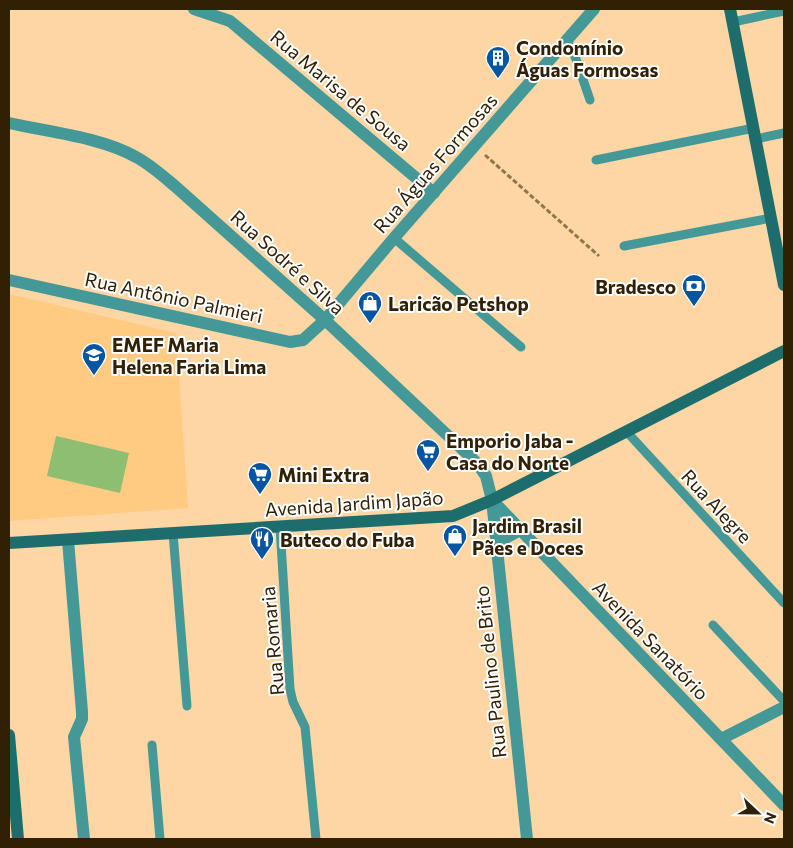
<svg xmlns="http://www.w3.org/2000/svg" width="793" height="848" viewBox="0 0 793 848" font-family="Commissioner,sans-serif">
<style>
.built{fill:#ffca81}
.green{fill:#8ebe71}
.lines{fill:none;stroke-linecap:round;stroke-linejoin:round}
.path{stroke:#91754e;stroke-width:3;stroke-dasharray:5 2.5;stroke-linecap:butt}
.service{stroke:#449897;stroke-width:9}
.minor{stroke:#449897;stroke-width:12}
.tertiary{stroke:#449897;stroke-width:12}
.secondary{stroke:#1e6d6d;stroke-width:12}
.labels{text-anchor:middle;dominant-baseline:central;stroke-width:4;stroke-linejoin:round;paint-order:stroke}
.poi-label{font-size:19px;font-weight:bold;fill:#322004;stroke:#fefefe;text-anchor:start}
.street-label{font-size:19px;fill:#322004;stroke:#fefefe}
</style>
<rect width="100%" height="100%" fill="#fdd6a3"/>
<polygon class="built" points="9,294 176,333 188,508 9,521"/>
<polygon class="green" points="56,436 129,453 120,493 47,476"/>
<g class="lines">
<polyline class="path" points="485,155 599,256"/>
<g class="service">
<polyline points="733,22 784,11"/>
<polyline points="567,40 576,59 590,100"/>
<polyline points="756,139 784,133"/>
<polyline points="596,160 754,128"/>
<polyline points="394,238 521,347"/>
<polyline points="624,246 771,218"/>
<polyline points="626,431 784,603"/>
<polyline points="280,527 290,689 293,702 305,727 316,839"/>
<polyline points="173,533 187,706"/>
<polyline points="713,625 784,701"/>
<polyline points="152,745 160,839"/>
</g>
<g class="minor">
<polyline points="194,9 230,21 434,193"/>
<path d="M 9,123 C 48,132 101,137 136,157 C 151,165 163,176 176,187 L 325,320"/>
<polyline points="9,280 290,342 303,340 325,320 394,238 594,9"/>
<polyline points="492,500 527,839"/>
<polyline points="68,540 82,712 82,719 74,737 84,839"/>
<polyline points="721,739 784,707"/>
</g>
<g class="tertiary">
<polyline points="325,320 477,463 486,476 492,500 784,805"/>
<polyline points="495,544 520,530"/>
</g>
<g class="secondary">
<polyline points="730,9 784,285"/>
<polyline points="9,543 453,516 492,500 784,351"/>
<polyline points="9,735 18,839"/>
</g>
</g>
<defs>
<g id="building-pin" transform="scale(1.25)"><path d="M0 17L-7.5 6A9.5 9.5 0 1 1 7.5 6Z" fill="#0555a3" stroke="#fefefe"/><path d="M-4-6H4V6H1V3H-1V6H-4ZM-2.5-4.3h1.7v1.8h-1.7ZM.8-4.3h1.7v1.8H.8ZM-2.5-1h1.7V.8h-1.7ZM.8-1h1.7V.8H.8Z" fill="#fff"/></g>
<g id="bank-pin" transform="scale(1.25)"><path d="M0 17L-7.5 6A9.5 9.5 0 1 1 7.5 6Z" fill="#0555a3" stroke="#fefefe"/><path d="M-6-4H6V4H-6ZM0-2.3a2.3 2.3 0 1 0 0 4.6a2.3 2.3 0 1 0 0-4.6Z" fill="#fff"/></g>
<g id="shop-pin" transform="scale(1.25)"><path d="M0 17L-7.5 6A9.5 9.5 0 1 1 7.5 6Z" fill="#0555a3" stroke="#fefefe"/><path d="M-5-2.5h2.3a2.7 3.5 0 0 1 5.4 0H5L5.5 6h-11ZM-1.5-2.5h3a1.5 2.3 0 0 0-3 0Z" fill="#fff"/></g>
<g id="school-pin" transform="scale(1.25)"><path d="M0 17L-7.5 6A9.5 9.5 0 1 1 7.5 6Z" fill="#0555a3" stroke="#fefefe"/><path d="M0-5L7-2L0 1L-7-2ZM-4 1L0 2.5L4 1V4Q0 6-4 4Z" fill="#fff"/></g>
<g id="supermarket-pin" transform="scale(1.25)"><path d="M0 17L-7.5 6A9.5 9.5 0 1 1 7.5 6Z" fill="#0555a3" stroke="#fefefe"/><path d="M-6-5.5h2.5l.6 2H6L4.5 2H-2.5L-4.4-4H-6ZM-1.5 3.2a1.3 1.3 0 1 0 .1 0ZM3 3.2a1.3 1.3 0 1 0 .1 0Z" fill="#fff"/></g>
<g id="restaurant-pin" transform="scale(1.25)"><path d="M0 17L-7.5 6A9.5 9.5 0 1 1 7.5 6Z" fill="#0555a3" stroke="#fefefe"/><path d="M-5-6h1v4h1v-4h1v4h1v-4h1v5L-1.5 .5V6h-2V.5L-5-1ZM5-6V6H3V1.5H1.5Q1.5-4 5-6Z" fill="#fff"/></g>
</defs>
<g fill-rule="evenodd">
<use href="#building-pin" x="498" y="58"/>
<use href="#bank-pin" x="694" y="286"/>
<use href="#shop-pin" x="370" y="303"/>
<use href="#school-pin" x="94" y="355"/>
<use href="#supermarket-pin" x="428" y="451"/>
<use href="#supermarket-pin" x="260" y="474"/>
<use href="#shop-pin" x="455" y="536"/>
<use href="#restaurant-pin" x="262" y="539"/>
</g>
<g class="labels">
<g class="poi-label">
<text x="516" y="47">Condomínio<tspan x="516" dy="22">Águas Formosas</tspan></text>
<text x="676" y="286" text-anchor="end">Bradesco</text>
<text x="388" y="303">Laricão Petshop</text>
<text x="112" y="344">EMEF Maria<tspan x="112" dy="22">Helena Faria Lima</tspan></text>
<text x="446" y="440">Emporio Jaba -<tspan x="446" dy="22">Casa do Norte</tspan></text>
<text x="278" y="474">Mini Extra</text>
<text x="472" y="525">Jardim Brasil<tspan x="472" dy="22">Pães e Doces</tspan></text>
<text x="280" y="539">Buteco do Fuba</text>
</g>
<g class="street-label">
<text transform="translate(341 90) rotate(40)">Rua Marisa de Sousa</text>
<text transform="translate(435 163) rotate(-49)">Rua Águas Formosas</text>
<text transform="translate(288 262) rotate(42)">Rua Sodré e Silva</text>
<text transform="translate(174 297) rotate(12)">Rua Antônio Palmieri</text>
<text transform="translate(354 503) rotate(-4)">Avenida Jardim Japão</text>
<text transform="translate(717 506) rotate(47)">Rua Alegre</text>
<text transform="translate(651 640) rotate(46)">Avenida Sanatório</text>
<text transform="translate(272 641) rotate(-95)">Rua Romaria</text>
<text transform="translate(490 672) rotate(-96)">Rua Paulino de Brito</text>
</g>
</g>
<rect width="793" height="848" fill="none" stroke="#322004" stroke-width="20"/>
<g transform="translate(758 813) rotate(112)" stroke="#fefefe" stroke-width="4" paint-order="stroke">
<path d="M0-4L9 19L0 12L-9 19Z" fill="#322004"/>
<text y="-8" font-size="14" font-weight="bold" text-anchor="middle" fill="#322004">N</text>
</g>
</svg>
